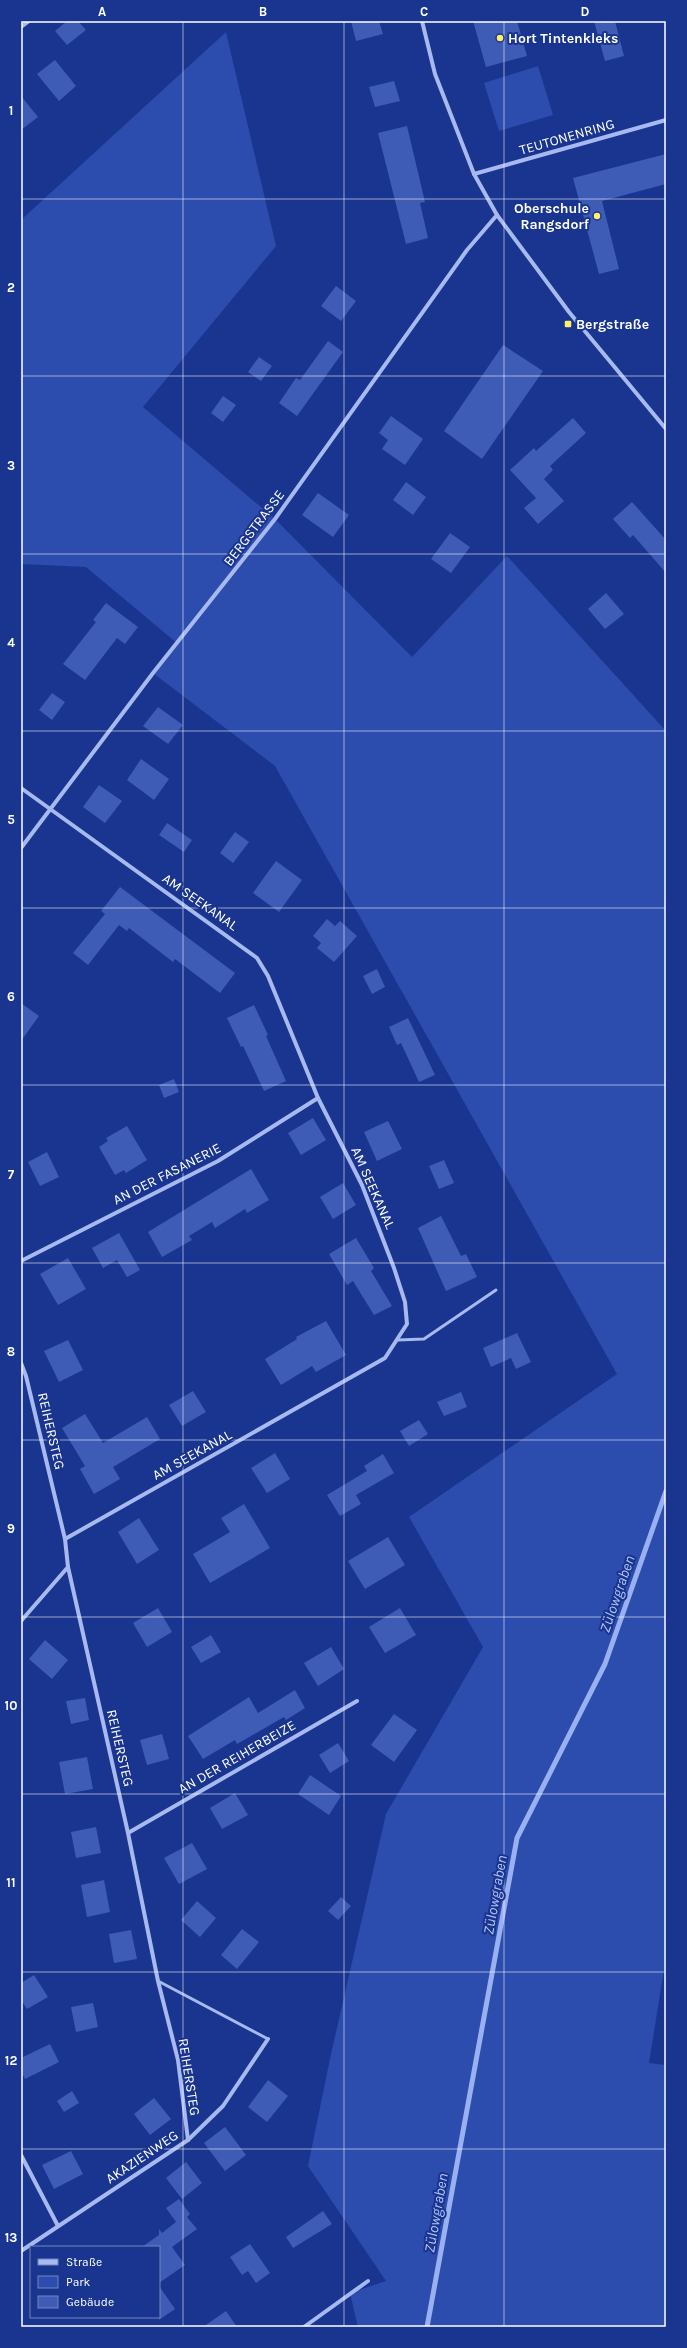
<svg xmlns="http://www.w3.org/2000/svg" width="687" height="2348" viewBox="0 0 687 2348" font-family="Karla,sans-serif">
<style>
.green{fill:#2c4dae}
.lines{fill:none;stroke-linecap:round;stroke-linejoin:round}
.stream{stroke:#9ab1f1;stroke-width:5}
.building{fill:#3e5bb6}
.lane{stroke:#a7b9ef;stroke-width:3}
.street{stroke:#a7b9ef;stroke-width:4}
.grid{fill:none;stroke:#fff;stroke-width:1;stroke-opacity:0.55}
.poi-dot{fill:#fff165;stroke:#193590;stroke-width:1.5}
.labels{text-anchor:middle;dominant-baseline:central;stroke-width:4;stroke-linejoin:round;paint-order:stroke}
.poi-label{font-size:14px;font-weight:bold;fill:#fff;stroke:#193590;text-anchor:start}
.street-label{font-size:14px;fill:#fff;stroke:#193590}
.water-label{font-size:15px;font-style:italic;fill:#b3c4f6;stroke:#193590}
.neatline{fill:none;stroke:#fff;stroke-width:1.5}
.grid-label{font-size:13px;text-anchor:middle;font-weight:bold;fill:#fff}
</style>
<rect width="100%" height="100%" fill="#193590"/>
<g class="green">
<polygon points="226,32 276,246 143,407 275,519 412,657 507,556 666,731 666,1957 649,2063 666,2065 666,2327 358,2327 350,2293 386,2281 308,2166 331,2054 386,1814 483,1647 409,1517 617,1374 275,766 153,673 178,644 86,567 21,564 21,220"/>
<polygon points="538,66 553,115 499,131 484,83"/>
</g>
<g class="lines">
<polyline class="stream" points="427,2327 517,1838 605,1664 666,1491"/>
</g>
<g class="building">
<polygon points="67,21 78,21 86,30 67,45 55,31"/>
<polygon points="351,21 379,21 383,34 356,41"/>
<polygon points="473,21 517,21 527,56 486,67"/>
<polygon points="594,21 615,21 624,56 605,61"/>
<polygon points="55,60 76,86 59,101 37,74"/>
<polygon points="394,81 400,101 375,107 369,87"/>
<polygon points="21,96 38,117 21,130"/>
<polygon points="407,126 425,202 420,203 428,238 406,244 378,133"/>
<polygon points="666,154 666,184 602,201 619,269 599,274 573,178"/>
<polygon points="336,286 356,301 341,321 321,306"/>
<polygon points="328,341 343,352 297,416 279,403 296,378 300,380"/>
<polygon points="503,345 543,371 482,459 444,431"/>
<polygon points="259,357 272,366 261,381 248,372"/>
<polygon points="223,396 236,405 223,422 211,413"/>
<polygon points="391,416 423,439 405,465 382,449 388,440 379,433"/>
<polygon points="573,418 586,433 550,466 553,470 544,479 564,501 538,524 524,508 536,498 510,470 534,448 536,451"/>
<polygon points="406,482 426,497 413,515 393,500"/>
<polygon points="318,493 349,515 333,537 302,515"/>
<polygon points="632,502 666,540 666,573 633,535 630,538 613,519"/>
<polygon points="450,533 470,547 451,573 431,559"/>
<polygon points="606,593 624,614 605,629 588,609"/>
<polygon points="106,603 138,627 125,644 117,638 85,680 63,664 96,622 93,620"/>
<polygon points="52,693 65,702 52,720 39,710"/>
<polygon points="158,707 183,725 168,744 143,726"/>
<polygon points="141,759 169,779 154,800 127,780"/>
<polygon points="99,785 122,801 105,823 83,807"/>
<polygon points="167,823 192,840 184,852 159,835"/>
<polygon points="235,832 249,842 233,863 220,853"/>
<polygon points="276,861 302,880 279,912 253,893"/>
<polygon points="120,887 235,973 220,993 175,959 173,962 129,928 127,931 119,925 88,965 73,953 105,914 101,911"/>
<polygon points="327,919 335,926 340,921 357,936 334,962 317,948 321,943 313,936"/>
<polygon points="377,969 385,987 372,994 363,976"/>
<polygon points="21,1003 39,1016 21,1041"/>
<polygon points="254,1005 268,1035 266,1036 286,1081 264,1091 243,1046 241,1047 227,1018"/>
<polygon points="408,1018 435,1075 419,1082 401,1043 397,1045 389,1027"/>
<polygon points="174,1079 179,1092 164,1098 159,1085"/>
<polygon points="313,1118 326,1140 301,1155 288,1133"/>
<polygon points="388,1121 402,1149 377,1161 364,1132"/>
<polygon points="127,1126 147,1160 126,1173 124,1170 115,1175 99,1147 108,1141 106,1138"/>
<polygon points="47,1152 59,1177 40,1186 28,1162"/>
<polygon points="444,1160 454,1183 439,1189 429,1166"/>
<polygon points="251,1169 269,1200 247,1213 245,1209 215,1228 212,1222 189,1236 192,1240 162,1257 148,1232"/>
<polygon points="343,1183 356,1205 333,1219 320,1197"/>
<polygon points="441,1216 461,1256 466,1254 477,1277 446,1291 418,1228"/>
<polygon points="119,1233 140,1270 127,1277 117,1260 103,1268 92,1248"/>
<polygon points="356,1238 374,1268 371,1271 392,1306 374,1315 353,1281 347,1285 329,1254"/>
<polygon points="68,1258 86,1289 58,1305 40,1274"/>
<polygon points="326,1321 346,1355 316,1372 312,1366 281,1385 265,1359 297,1339 296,1337"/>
<polygon points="517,1333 531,1362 516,1369 511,1358 491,1367 483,1348"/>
<polygon points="68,1340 83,1370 59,1382 44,1351"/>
<polygon points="193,1391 206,1412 182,1426 169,1405"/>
<polygon points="461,1392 467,1407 444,1416 437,1402"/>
<polygon points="85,1414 103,1443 147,1417 160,1439 113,1467 120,1479 94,1494 80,1469 85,1466 62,1428"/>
<polygon points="419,1420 428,1434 409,1446 400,1431"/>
<polygon points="275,1453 290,1479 267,1493 251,1468"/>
<polygon points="383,1454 394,1473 356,1495 361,1504 340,1516 327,1495 367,1471 364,1466"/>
<polygon points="244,1504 270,1548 210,1583 193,1554 230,1532 221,1518"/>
<polygon points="139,1518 159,1550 137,1564 118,1532"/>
<polygon points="388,1537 405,1565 365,1589 348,1561"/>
<polygon points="158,1608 172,1632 147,1647 133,1623"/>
<polygon points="400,1608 416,1635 385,1653 369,1627"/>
<polygon points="211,1635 221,1652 201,1663 191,1647"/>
<polygon points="45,1640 68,1660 52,1679 29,1659"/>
<polygon points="331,1647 344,1669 318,1686 304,1663"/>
<polygon points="295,1690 305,1708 286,1720 284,1717 237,1744 235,1740 203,1759 188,1736 249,1697 258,1713"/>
<polygon points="85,1698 89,1720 71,1724 66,1701"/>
<polygon points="394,1714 417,1730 394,1762 371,1745"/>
<polygon points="162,1734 169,1759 147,1765 140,1740"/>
<polygon points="338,1743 349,1761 330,1773 319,1755"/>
<polygon points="87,1757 93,1789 65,1794 59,1762"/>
<polygon points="310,1775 341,1796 329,1815 298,1794"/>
<polygon points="235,1793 248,1815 222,1829 210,1808"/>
<polygon points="96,1827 101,1853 76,1858 71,1832"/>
<polygon points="192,1843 207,1869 179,1884 164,1858"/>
<polygon points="104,1880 110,1912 87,1917 81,1885"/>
<polygon points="341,1897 351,1906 338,1920 328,1911"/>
<polygon points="197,1901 216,1918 200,1937 181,1920"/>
<polygon points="242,1929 259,1942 237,1969 221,1955"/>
<polygon points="131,1930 137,1959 114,1963 109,1934"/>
<polygon points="34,1975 48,1997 27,2009 21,2000 21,1983"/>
<polygon points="93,2003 98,2027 76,2032 71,2007"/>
<polygon points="50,2044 59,2062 25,2079 21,2071 21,2058"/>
<polygon points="268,2080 288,2096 267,2122 248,2107"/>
<polygon points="72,2091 79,2103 64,2112 57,2101"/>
<polygon points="154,2098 171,2119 150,2135 134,2114"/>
<polygon points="225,2127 246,2155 225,2171 204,2143"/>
<polygon points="71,2151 83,2174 54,2189 42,2165"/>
<polygon points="186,2162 202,2183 182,2199 166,2178"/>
<polygon points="179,2199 190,2214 187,2217 197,2229 172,2247 185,2265 159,2283 159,2247 142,2247 159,2235 159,2229 162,2233 176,2222 166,2208"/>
<polygon points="323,2211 332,2224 293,2248 286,2237"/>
<polygon points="250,2244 270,2273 256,2283 248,2271 242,2275 230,2257"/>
<polygon points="159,2286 175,2309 159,2320"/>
<polygon points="226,2311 237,2327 203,2327"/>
</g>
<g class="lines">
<g class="lane">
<polyline points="398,1340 424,1339 496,1290"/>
<polyline points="158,1981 268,2039"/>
</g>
<g class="street">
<polyline points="422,21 435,74 474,174 497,215 569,312 666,429"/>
<polyline points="21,27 29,21"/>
<polyline points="474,174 666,120"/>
<polyline points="21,788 257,958 268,976 318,1098 362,1185 394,1268 405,1302 407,1324 385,1358 65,1539"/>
<polyline points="21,848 153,673 275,519 467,250 497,215"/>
<polyline points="21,1261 218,1161 318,1098"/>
<polyline points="21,1363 26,1376 65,1539 68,1567 128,1833 158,1981 178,2060 188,2140"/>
<polyline points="21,1621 68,1567"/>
<polyline points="128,1833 357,1701"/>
<polyline points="21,2155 58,2226"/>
<polyline points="21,2251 188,2140 223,2106 268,2039"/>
<polyline points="304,2327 368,2281"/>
</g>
</g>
<path class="grid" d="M 183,21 L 183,2327M 344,21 L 344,2327M 504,21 L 504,2327M 21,199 L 666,199M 21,376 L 666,376M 21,554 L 666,554M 21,731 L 666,731M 21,908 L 666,908M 21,1085 L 666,1085M 21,1263 L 666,1263M 21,1440 L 666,1440M 21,1617 L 666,1617M 21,1794 L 666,1794M 21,1972 L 666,1972M 21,2149 L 666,2149"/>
<g class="poi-dot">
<circle cx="500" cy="38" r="4"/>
<circle cx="597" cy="216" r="4"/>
<rect x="564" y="320" width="8" height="8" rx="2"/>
</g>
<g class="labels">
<g class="poi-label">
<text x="508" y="38">Hort Tintenkleks</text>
<text x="589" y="208" text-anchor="end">Oberschule<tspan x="589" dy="16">Rangsdorf</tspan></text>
<text x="576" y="324">Bergstraße</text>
</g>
<g class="street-label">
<text transform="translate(567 137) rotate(-16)">TEUTONENRING</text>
<text transform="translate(254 528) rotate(-53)">BERGSTRASSE</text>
<text transform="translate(200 902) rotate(35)">AM SEEKANAL</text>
<text transform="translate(167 1174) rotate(-27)">AN DER FASANERIE</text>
<text transform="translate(373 1188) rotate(66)">AM SEEKANAL</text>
<text transform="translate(51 1431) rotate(77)">REIHERSTEG</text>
<text transform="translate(192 1455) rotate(-29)">AM SEEKANAL</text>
<text transform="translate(120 1748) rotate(77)">REIHERSTEG</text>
<text transform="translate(237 1757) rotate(-30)">AN DER REIHERBEIZE</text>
<text transform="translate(189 2077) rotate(81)">REIHERSTEG</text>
<text transform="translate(142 2157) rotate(-34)">AKAZIENWEG</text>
</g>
<g class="water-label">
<text transform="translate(617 1594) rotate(-71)">Zülowgraben</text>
<text transform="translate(495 1895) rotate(-80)">Zülowgraben</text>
<text transform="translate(436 2213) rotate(-80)">Zülowgraben</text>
</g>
</g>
<rect width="687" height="2348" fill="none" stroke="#193590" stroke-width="44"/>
<rect x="30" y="2246" width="130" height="72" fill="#193590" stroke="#7586bc"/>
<rect x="38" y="2259" width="20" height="6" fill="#a7b9ef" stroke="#7586bc"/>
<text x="66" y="2266" font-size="12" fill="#ffffff">Straße</text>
<rect x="38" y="2276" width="20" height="12" fill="#2c4dae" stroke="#7586bc"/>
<text x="66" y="2286" font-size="12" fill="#ffffff">Park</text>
<rect x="38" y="2296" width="20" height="12" fill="#3e5bb6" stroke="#7586bc"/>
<text x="66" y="2306" font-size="12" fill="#ffffff">Gebäude</text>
<rect x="22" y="22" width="643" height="2304" class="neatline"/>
<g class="grid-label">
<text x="102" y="16">A</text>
<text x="263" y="16">B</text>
<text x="424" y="16">C</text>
<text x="585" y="16">D</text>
<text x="11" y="115">1</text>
<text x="11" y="292">2</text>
<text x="11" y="470">3</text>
<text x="11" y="647">4</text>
<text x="11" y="824">5</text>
<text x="11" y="1001">6</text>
<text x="11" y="1179">7</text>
<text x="11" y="1356">8</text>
<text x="11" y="1533">9</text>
<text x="11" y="1710">10</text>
<text x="11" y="1887">11</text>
<text x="11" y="2065">12</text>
<text x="11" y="2242">13</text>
</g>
</svg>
